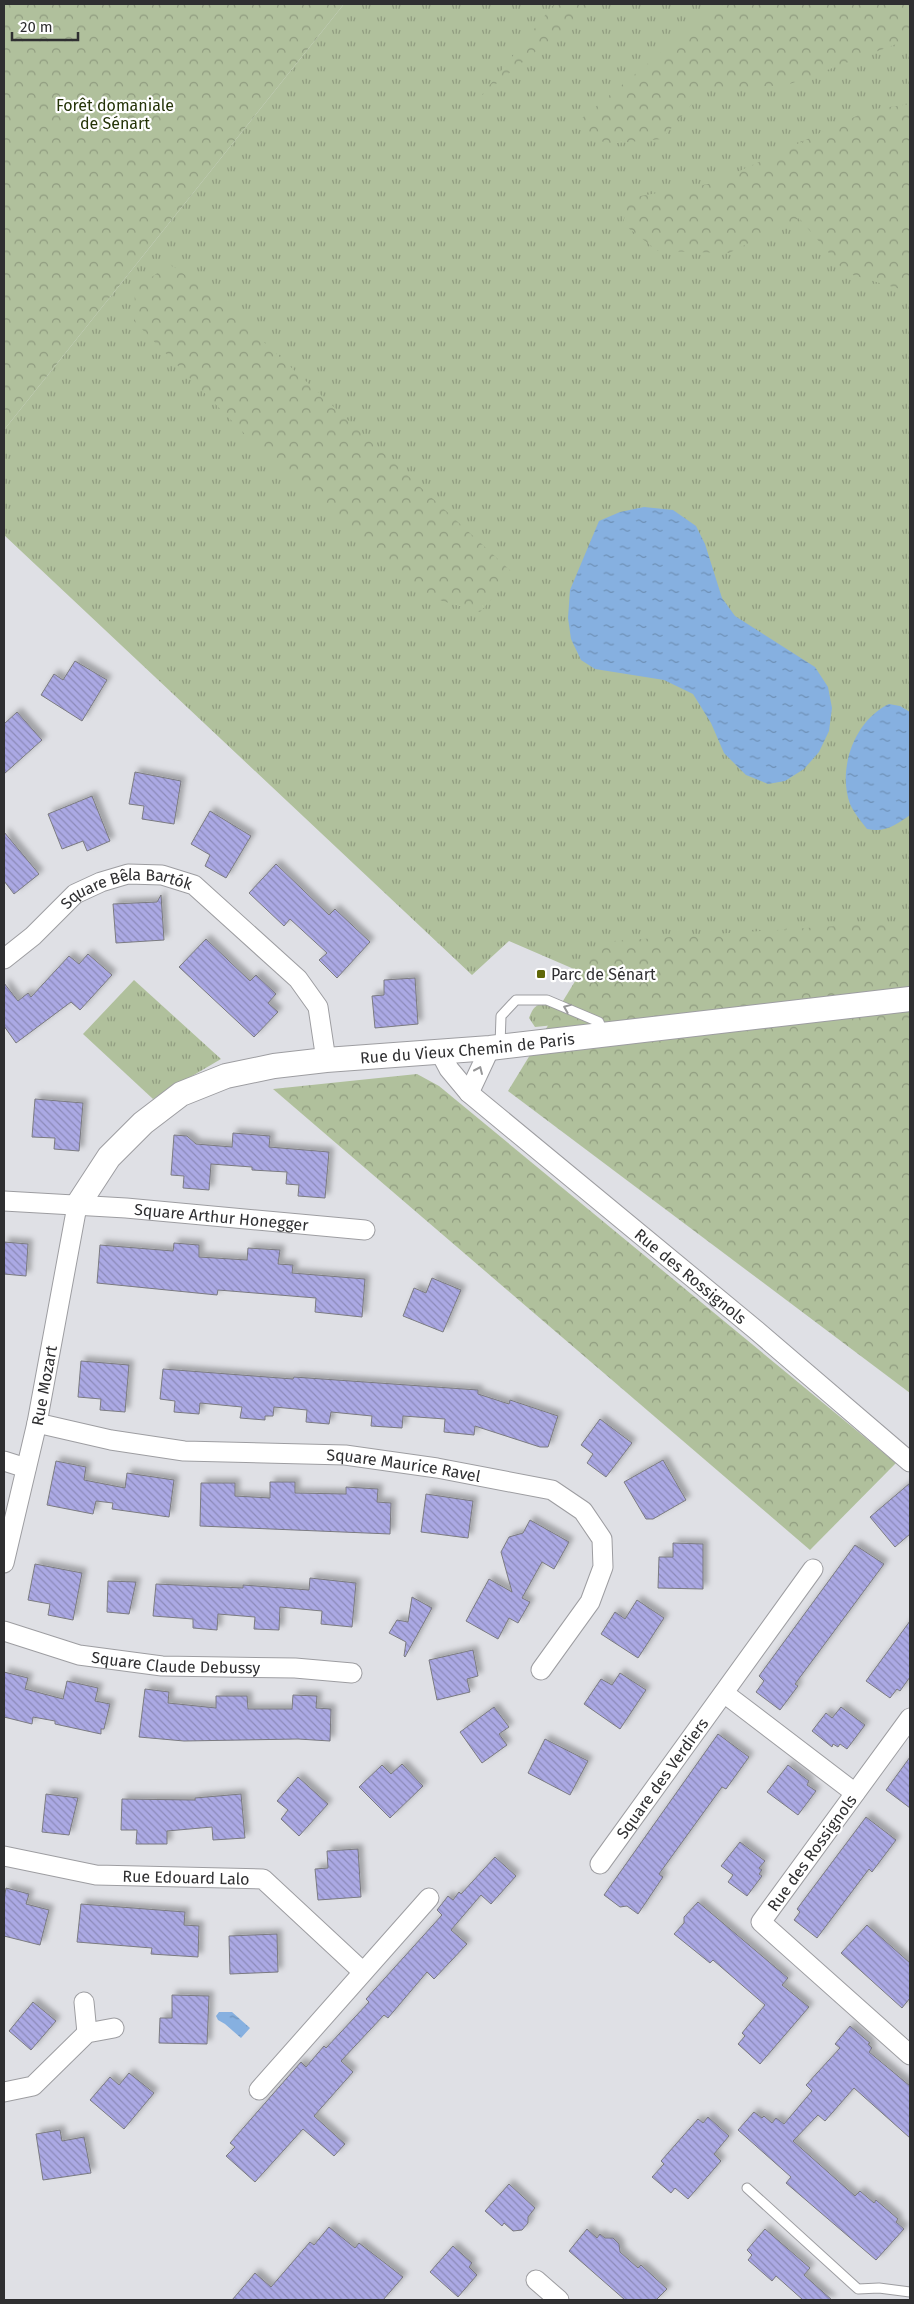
<svg xmlns="http://www.w3.org/2000/svg" width="914" height="2304" viewBox="0 0 914 2304" font-family="'Fira Sans',sans-serif">
<style>
.grass{fill:url(#grass-tufts)}
.forest{fill:url(#forest-crowns)}
.water{fill:url(#water-ripples)}
.building{fill:url(#building-back-hatch);stroke:#7b7b80;filter:url(#shadow)}
.lines{fill:none;stroke-linecap:round;stroke-linejoin:round}
.service-casing{stroke:#9d9da1;stroke-width:11}
.minor-casing{stroke:#9d9da1;stroke-width:21}
.tertiary-casing{stroke:#9d9da1;stroke-width:26}
.service{stroke:#fff;stroke-width:9}
.minor{stroke:#fff;stroke-width:19}
.tertiary{stroke:#fff;stroke-width:24}
.oneway{stroke:#979798}
.poi-dot{fill:#5f6707;stroke:#fff;stroke-width:2}
.labels{text-anchor:middle;dominant-baseline:central;stroke-width:4.5;stroke-linejoin:round;paint-order:stroke}
.park-label{font-size:16px;fill:#253408;stroke:#fff}
.street-label{font-size:16px;fill:#2f2f31;stroke:#fff}
.poi-label{font-size:16px;fill:#2f2f31;stroke:#fff;text-anchor:start}
</style>
<defs>
<pattern id="grass-tufts" width="24" height="20" patternUnits="userSpaceOnUse" patternTransform="scale(1.25)"><rect width="24" height="20" fill="#b0c09c"/><path d="M3 7l-1-3M5 7V3M7 7l1-3M15 17l-1-3M17 17v-4M19 17l1-3" fill="none" stroke="#909c80"/></pattern>
<pattern id="forest-crowns" width="20" height="18" patternUnits="userSpaceOnUse" patternTransform="scale(1.25)"><rect width="20" height="18" fill="#b0c09c"/><path d="M2 6a3 3 0 1 1 6 0M12 15a3 3 0 1 1 6 0" fill="none" stroke="#909c80"/></pattern>
<pattern id="water-ripples" width="26" height="14" patternUnits="userSpaceOnUse" patternTransform="scale(1.25)"><rect width="26" height="14" fill="#86b0e0"/><path d="M2 4q2-2 4 0t4 0M15 11q2-2 4 0t4 0" fill="none" stroke="#6e90b6"/></pattern>
<pattern id="building-back-hatch" width="6" height="6" patternUnits="userSpaceOnUse" patternTransform="scale(1.25)"><rect width="6" height="6" fill="#aba9e4"/><path d="M-1 5l2 2M0 0l6 6M5-1l2 2" fill="none" stroke="#8c8ab9"/></pattern>
<filter id="shadow"><feDropShadow dx="4.5" dy="-4.5" stdDeviation="2.5" flood-color="#0004"/></filter>
</defs>
<rect width="100%" height="100%" fill="#dfe0e5"/>
<g class="grass">
<polygon points="344,4 910,4 910,978 662,1007 509,941 472,975 4,535 4,430"/>
<polygon points="134,980 221,1059 153,1099 83,1034"/>
<path d="M 547,1003 L 570,1012 L 574,1023 L 535,1027 L 529,1018 C 533,1008 535,1004 547,1003 Z"/>
</g>
<g class="forest">
<polygon points="4,4 344,4 4,430"/>
<polygon points="554,4 594,4 481,96"/>
<polygon points="724,4 910,4 910,39 787,85 704,90 662,139 606,144 576,123 698,22"/>
<polygon points="910,104 910,292 846,273 799,218 729,253 658,251 623,224 629,198 714,183 869,110"/>
<polygon points="170,264 213,295 514,574 480,612 422,595 274,464 134,321 135,289"/>
<polygon points="910,921 910,1393 508,1091 599,942"/>
<polygon points="417,1074 439,1086 896,1463 810,1550 273,1089"/>
</g>
<g class="water">
<polygon points="644,507 673,510 696,526 705,544 722,598 735,616 815,667 828,687 832,708 829,731 819,752 804,769 785,781 768,784 746,775 724,753 711,723 693,694 664,680 595,669 581,660 571,639 568,618 570,590 599,521 620,512"/>
<path d="M 889,704 L 900,706 L 910,712 L 910,815 C 896,825 885,833 867,829 C 861,821 854,813 850,804 C 837,768 855,720 889,704 Z"/>
<polygon points="219,2012 232,2012 250,2028 241,2038 225,2024 218,2020 216,2016"/>
</g>
<g class="building">
<polygon points="75,661 107,680 82,721 41,695 54,674 63,680"/>
<polygon points="17,712 42,740 4,774 4,724"/>
<polygon points="135,772 181,781 174,824 142,819 144,806 129,804"/>
<polygon points="92,796 110,841 87,851 83,841 62,849 48,814"/>
<polygon points="210,811 251,836 226,878 205,866 210,855 191,844"/>
<polygon points="4,832 39,874 14,894 4,881"/>
<polygon points="276,864 329,915 335,909 370,942 337,978 319,960 327,953 290,919 284,926 249,893"/>
<polygon points="161,895 164,940 116,943 113,904 157,902"/>
<polygon points="206,939 250,981 256,975 276,994 268,1003 278,1012 254,1037 179,967"/>
<polygon points="88,954 112,975 80,1010 71,1002 16,1043 4,1026 4,983 18,1001 28,993 31,997 69,956 79,964"/>
<polygon points="415,978 418,1024 375,1028 372,996 384,995 384,980"/>
<polygon points="35,1099 83,1103 79,1151 54,1149 55,1138 32,1137"/>
<polygon points="233,1133 270,1136 269,1147 329,1152 325,1198 298,1196 299,1185 286,1184 287,1172 252,1170 252,1167 211,1164 209,1190 183,1188 184,1176 171,1175 174,1135 187,1136 196,1144 232,1147"/>
<polygon points="4,1242 28,1244 26,1276 4,1274"/>
<polygon points="174,1243 199,1245 199,1257 247,1260 248,1248 280,1250 278,1264 293,1265 292,1273 365,1279 362,1317 315,1312 316,1298 218,1290 217,1295 97,1283 100,1245 173,1251"/>
<polygon points="432,1278 461,1290 443,1332 403,1316 414,1288 426,1293"/>
<polygon points="81,1361 129,1365 125,1412 100,1410 101,1399 78,1397"/>
<polygon points="163,1369 293,1379 294,1377 478,1390 478,1394 509,1404 510,1400 558,1416 548,1447 540,1447 475,1426 474,1435 444,1432 445,1419 403,1416 402,1428 371,1426 372,1416 331,1412 329,1424 306,1422 307,1410 274,1407 273,1416 265,1416 265,1420 240,1418 242,1407 200,1403 199,1414 174,1412 175,1401 160,1399"/>
<polygon points="600,1419 632,1443 606,1477 587,1463 593,1454 581,1445"/>
<polygon points="663,1460 686,1500 653,1519 646,1519 624,1482"/>
<polygon points="56,1461 86,1467 84,1480 125,1488 127,1473 174,1480 169,1517 112,1509 113,1503 96,1501 93,1514 47,1505"/>
<polygon points="270,1482 295,1482 295,1493 346,1494 346,1487 378,1489 377,1502 391,1503 390,1534 200,1526 201,1483 235,1483 235,1496 270,1498"/>
<polygon points="910,1483 910,1534 895,1547 870,1517"/>
<polygon points="426,1494 473,1501 468,1538 421,1532"/>
<polygon points="530,1520 569,1542 554,1569 542,1562 522,1598 530,1602 518,1623 509,1618 498,1639 466,1621 489,1579 512,1592 501,1552 509,1537 523,1533"/>
<polygon points="673,1543 703,1544 703,1589 658,1588 659,1557 673,1557"/>
<polygon points="855,1545 884,1564 795,1684 798,1686 780,1710 756,1692 764,1681 759,1676"/>
<polygon points="35,1564 82,1573 73,1620 48,1615 50,1604 28,1600"/>
<polygon points="310,1578 356,1583 352,1627 321,1624 322,1611 280,1607 279,1630 254,1629 255,1617 218,1614 217,1630 193,1628 193,1619 153,1616 156,1584 243,1588 243,1585 309,1590"/>
<polygon points="108,1581 136,1582 129,1614 107,1612"/>
<polygon points="412,1597 432,1608 405,1657 404,1656 406,1642 389,1633 397,1620 408,1622"/>
<polygon points="637,1600 664,1618 638,1658 601,1634 615,1612 625,1619"/>
<polygon points="910,1621 910,1677 900,1691 897,1689 890,1698 866,1681"/>
<polygon points="473,1650 478,1676 467,1679 470,1692 437,1700 429,1660"/>
<polygon points="4,1672 28,1678 25,1689 63,1699 67,1681 98,1688 95,1701 110,1704 104,1729 101,1729 101,1734 55,1724 55,1721 33,1717 32,1724 4,1717"/>
<polygon points="620,1673 646,1690 620,1729 584,1704 601,1679 612,1685"/>
<polygon points="145,1689 169,1692 168,1703 216,1708 216,1696 247,1696 248,1709 292,1709 293,1695 317,1696 316,1708 331,1709 330,1741 298,1739 184,1741 139,1737"/>
<polygon points="494,1707 509,1727 499,1734 507,1745 482,1763 460,1732"/>
<polygon points="841,1707 865,1725 847,1749 840,1744 838,1747 833,1744 832,1747 812,1731 826,1713 832,1718"/>
<polygon points="718,1734 749,1757 726,1789 722,1787 659,1874 663,1877 638,1914 627,1906 620,1907 604,1895"/>
<polygon points="545,1739 588,1761 570,1795 528,1773"/>
<polygon points="910,1757 910,1808 886,1790"/>
<polygon points="402,1764 423,1786 390,1818 359,1787 382,1765 391,1774"/>
<polygon points="788,1765 809,1781 807,1785 816,1791 798,1815 767,1792"/>
<polygon points="298,1777 328,1804 299,1836 281,1819 288,1810 277,1801"/>
<polygon points="46,1794 78,1798 69,1835 42,1832"/>
<polygon points="241,1794 245,1838 213,1840 212,1827 167,1831 167,1844 136,1844 137,1830 121,1830 122,1799 195,1800 195,1798"/>
<polygon points="866,1817 896,1840 872,1872 869,1869 817,1938 794,1920 800,1912 797,1909"/>
<polygon points="740,1842 765,1861 759,1868 762,1870 759,1874 762,1876 747,1896 728,1882 733,1875 721,1866"/>
<polygon points="358,1849 361,1897 318,1900 315,1869 328,1868 327,1851"/>
<polygon points="495,1857 516,1876 491,1904 481,1895 451,1930 467,1944 434,1979 427,1972 388,2018 384,2015 341,2061 353,2072 314,2116 345,2144 334,2156 303,2129 255,2182 226,2156 235,2147 230,2143 301,2062 306,2067 324,2046 326,2048 369,2002 366,1999 442,1915 437,1910 448,1896 453,1900 459,1892 461,1894"/>
<polygon points="6,1888 29,1894 26,1904 49,1910 40,1945 4,1936 4,1899"/>
<polygon points="698,1902 788,1978 782,1985 809,2007 760,2064 738,2044 745,2036 742,2033 765,2005 713,1960 710,1963 674,1934 684,1923 684,1917"/>
<polygon points="81,1904 185,1912 184,1925 199,1926 198,1957 151,1954 152,1948 77,1942"/>
<polygon points="867,1925 910,1963 910,1998 902,2008 841,1953"/>
<polygon points="277,1934 278,1972 230,1974 229,1936"/>
<polygon points="172,1995 209,1996 207,2044 159,2043 160,2018 172,2018"/>
<polygon points="33,2002 56,2021 31,2050 9,2031"/>
<polygon points="850,2026 870,2043 868,2044 872,2048 869,2052 910,2086 910,2138 854,2088 825,2121 818,2115 793,2141 855,2196 860,2191 874,2203 876,2200 898,2219 896,2222 904,2229 876,2260 786,2183 791,2177 738,2130 754,2112 762,2118 764,2116 772,2123 776,2118 784,2124 812,2091 806,2085 840,2048 835,2044"/>
<polygon points="129,2073 154,2093 124,2129 90,2100 110,2077 119,2085"/>
<polygon points="708,2117 729,2136 714,2154 721,2161 688,2199 675,2188 671,2193 652,2177 664,2164 661,2161 698,2119 703,2123"/>
<polygon points="60,2130 62,2141 84,2137 91,2173 43,2180 36,2134"/>
<polygon points="509,2184 535,2208 528,2217 528,2223 522,2230 513,2231 504,2223 502,2226 485,2211"/>
<polygon points="329,2227 355,2248 359,2243 403,2277 383,2300 232,2300 255,2273 271,2287 310,2242 314,2245"/>
<polygon points="587,2229 597,2238 600,2234 605,2238 613,2238 619,2244 620,2252 638,2268 641,2265 667,2289 656,2300 625,2300 569,2251"/>
<polygon points="765,2229 810,2268 804,2275 832,2300 803,2300 776,2276 772,2281 748,2260 752,2255 747,2250"/>
<polygon points="453,2246 472,2263 469,2267 477,2275 458,2297 430,2272"/>
</g>
<g class="lines">
<g class="service-casing">
<g id="service">
<polyline points="500,1045 501,1016 516,1000 547,1000 599,1022 604,1034"/>
<polyline points="747,2188 858,2289 879,2288 910,2292"/>
</g>
</g>
<g class="minor-casing">
<g id="minor">
<path id="s1" d="M 4,959 L 33,936 L 75,894 L 101,882 L 128,874 L 162,875 L 194,885 L 298,979 L 318,1007 L 326,1060"/>
<path id="s2" d="M 440,1052 L 449,1069 L 469,1093 L 756,1330 L 910,1462"/>
<polyline points="469,1093 490,1048"/>
<path id="s3" d="M 4,1201 L 126,1208 L 365,1230"/>
<path id="s4" d="M 37,1423 L 111,1440 L 184,1451 L 345,1455 L 437,1468 L 552,1490 L 583,1511 L 602,1539 L 603,1567 L 590,1602 L 541,1670"/>
<polyline points="4,1461 26,1468"/>
<path id="s5" d="M 4,1563 L 37,1423 L 77,1206"/>
<path id="s6" d="M 4,1631 L 79,1655 L 162,1666 L 295,1668 L 352,1673"/>
<polyline points="724,1693 855,1793"/>
<polyline points="910,1718 761,1922 910,2055"/>
<path id="s7" d="M 4,1856 L 96,1875 L 263,1879 L 363,1972"/>
<path id="s8" d="M 600,1864 L 813,1569"/>
<polyline points="84,2002 87,2033"/>
<polyline points="259,2090 429,1898"/>
<polyline points="4,2092 33,2086 87,2033 114,2028"/>
<polyline points="536,2280 559,2300"/>
</g>
</g>
<g class="tertiary-casing">
<g id="tertiary">
<path id="s9" d="M 77,1206 L 109,1157 L 143,1123 L 181,1094 L 226,1076 L 274,1066 L 326,1060 L 490,1048 L 910,999"/>
</g>
</g>
<use href="#service" class="service"/>
<use href="#minor" class="minor"/>
<use href="#tertiary" class="tertiary"/>
</g>
<defs><path id="oneway-chevron" d="M-2-3.5L2.5 0L-2 3.5" fill="none" stroke-width="1.6" stroke-linecap="round" stroke-linejoin="round" transform="scale(1.25)"/></defs>
<g class="oneway">
<use href="#oneway-chevron" transform="translate(567 1008) rotate(-158)"/>
<use href="#oneway-chevron" transform="translate(479 1070) rotate(-66)"/>
</g>
<rect class="poi-dot" x="536" y="969" width="10" height="10" rx="2.5"/>
<g class="labels">
<g class="park-label">
<text x="115" y="105">Forêt domaniale<tspan x="115" dy="18">de Sénart</tspan></text>
</g>
<g class="street-label">
<text stroke="none"><textPath href="#s1" startOffset="149">Square Bêla Bartók</textPath></text>
<text stroke="none"><textPath href="#s9" startOffset="446">Rue du Vieux Chemin de Paris</textPath></text>
<text stroke="none"><textPath href="#s3" startOffset="218">Square Arthur Honegger</textPath></text>
<text stroke="none"><textPath href="#s2" startOffset="338">Rue des Rossignols</textPath></text>
<text stroke="none"><textPath href="#s5" startOffset="182">Rue Mozart</textPath></text>
<text stroke="none"><textPath href="#s4" startOffset="370">Square Maurice Ravel</textPath></text>
<text stroke="none"><textPath href="#s6" startOffset="176">Square Claude Debussy</textPath></text>
<text stroke="none"><textPath href="#s8" startOffset="106">Square des Verdiers</textPath></text>
<text transform="translate(812 1853) rotate(-54)">Rue des Rossignols</text>
<text stroke="none"><textPath href="#s7" startOffset="184">Rue Edouard Lalo</textPath></text>
</g>
<g class="poi-label">
<text x="551" y="974">Parc de Sénart</text>
</g>
</g>
<rect width="914" height="2304" fill="none" stroke="#2f2f31" stroke-width="10"/>
<path d="M12 32v8h66v-8" fill="none" stroke="#2f2f31" stroke-width="2.5"/>
<text x="20" y="32" font-size="15" fill="#2f2f31" stroke="#ffffff" stroke-width="4" paint-order="stroke">20 m</text>
</svg>
